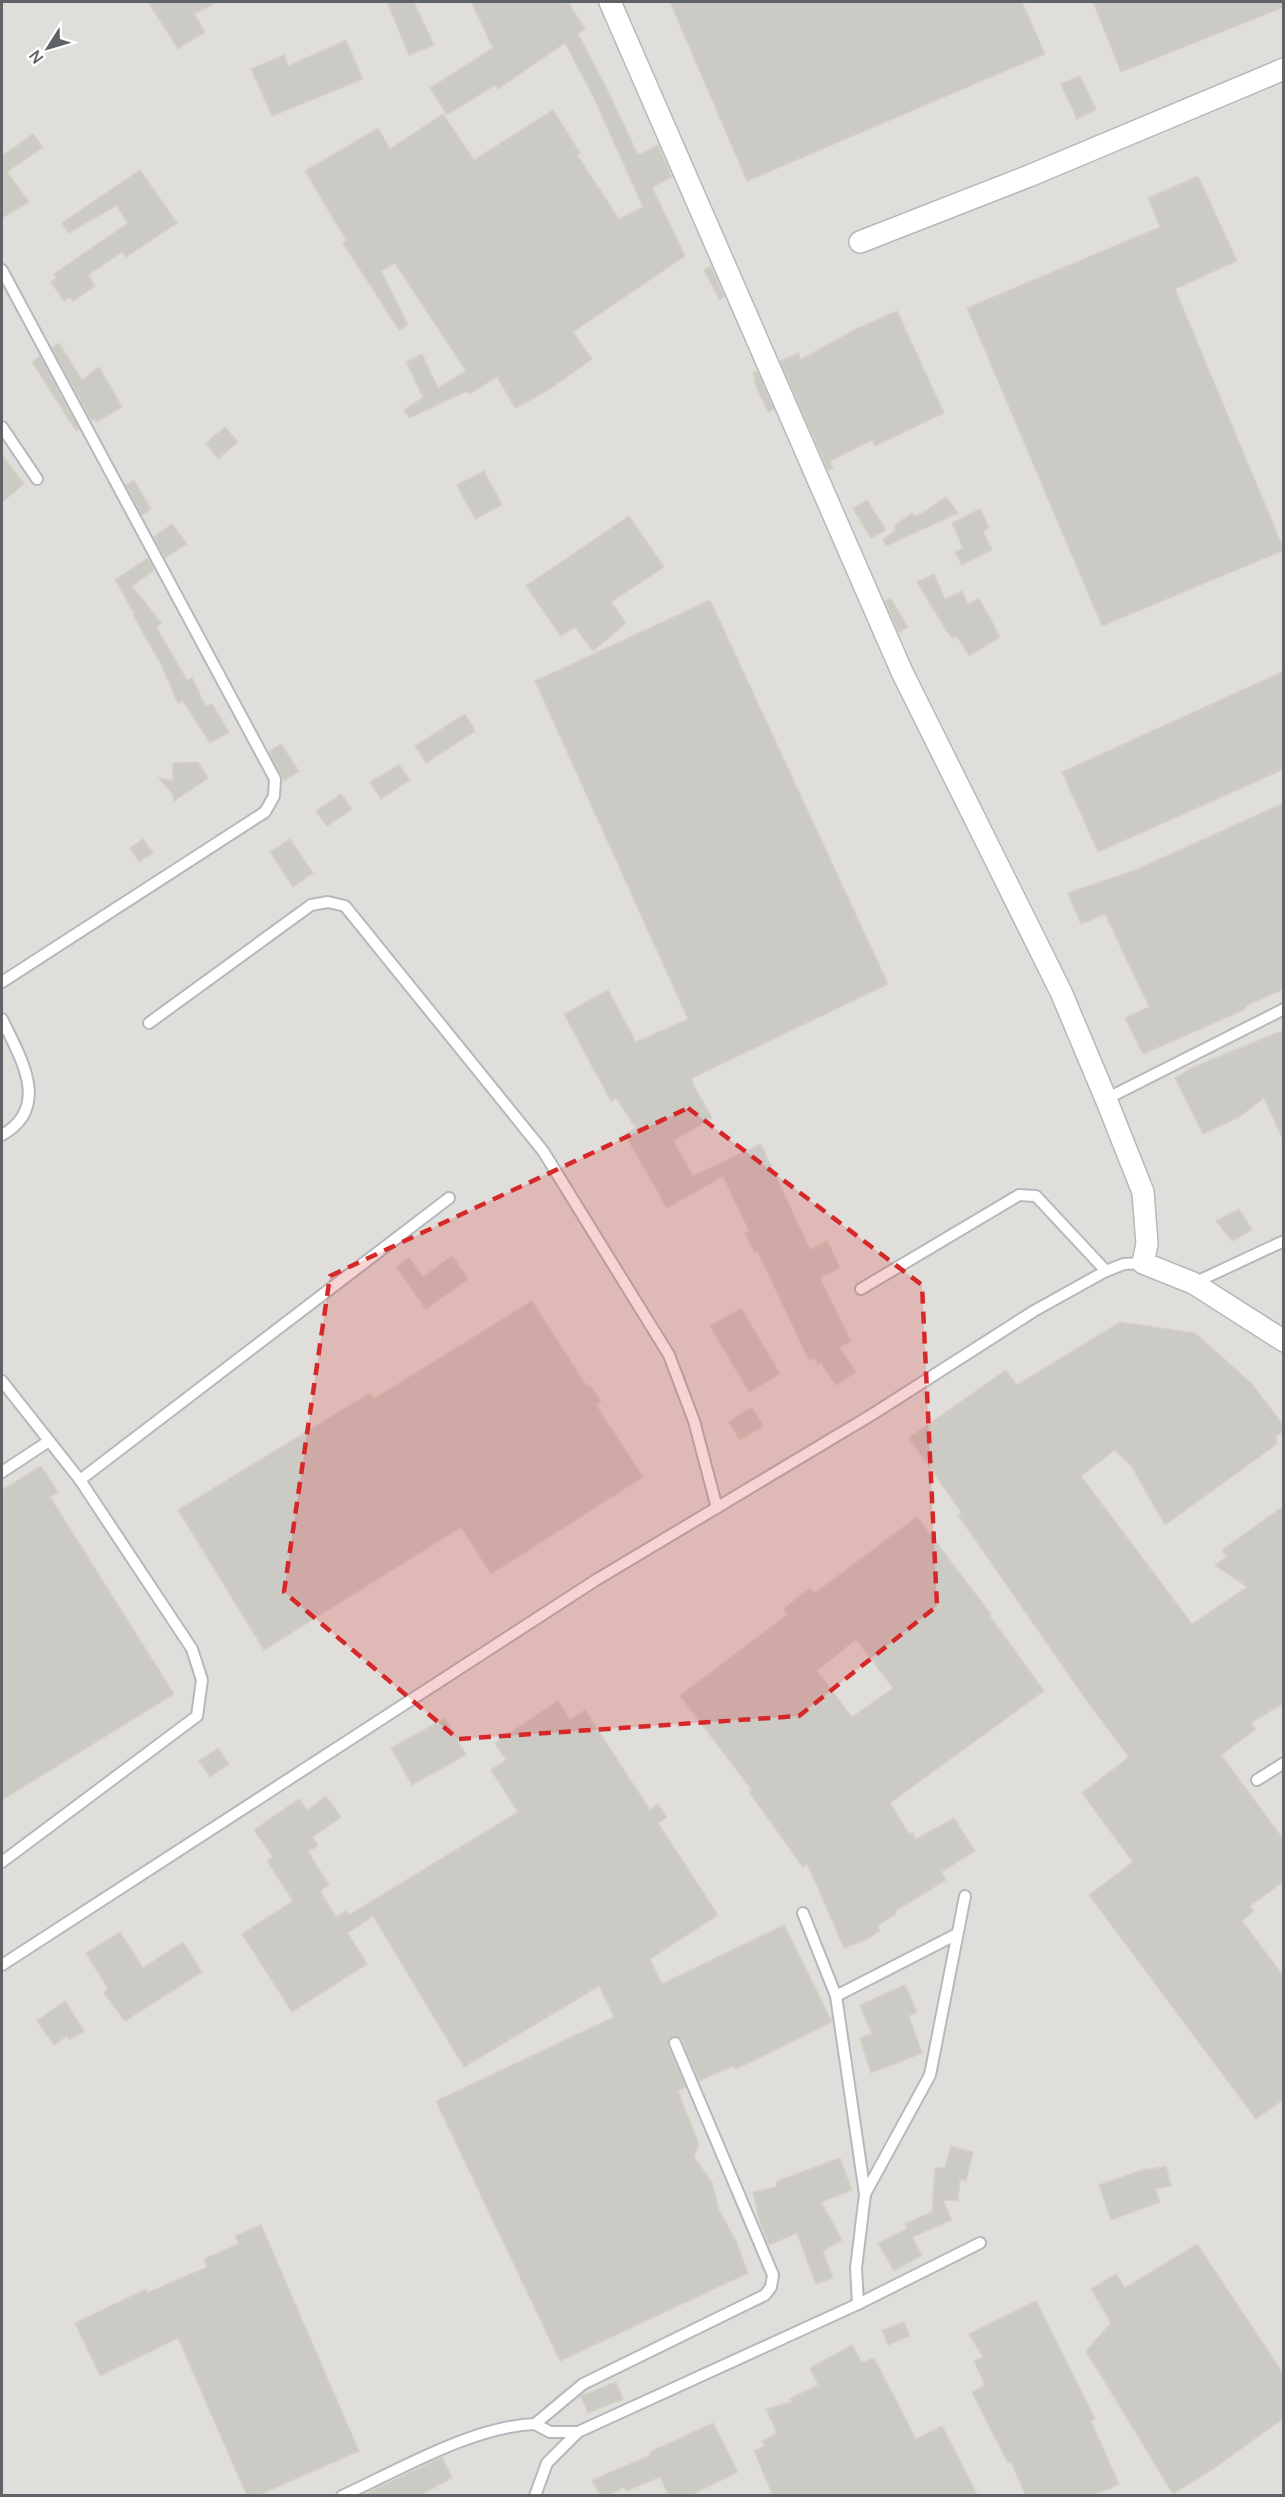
<svg xmlns="http://www.w3.org/2000/svg" width="1285" height="2497" viewBox="0 0 1285 2497" font-family="Manrope,sans-serif">
<style>
.industrial{fill:#e0deda}
.building{fill:#cccac5;stroke:#d6d1c6;stroke-width:1.5;fill-rule:evenodd}
.lines{fill:none;stroke-linecap:round;stroke-linejoin:round}
.lane-casing{stroke:#b5b8bc;stroke-width:14}
.street-casing{stroke:#b5b8bc;stroke-width:24}
.lane{stroke:#fff;stroke-width:10}
.street{stroke:#fff;stroke-width:21}
.marked{fill:#d62828;fill-opacity:0.2;stroke:#d62828;stroke-width:4.5;stroke-dasharray:12 8;stroke-linejoin:round}
</style>
<rect width="100%" height="100%" fill="#f1efe8"/>
<rect class="industrial" x="2" y="2" width="1281" height="2493"/>
<g class="building">
<polygon points="148,2 217,2 194,14 205,32 178,49"/>
<polygon points="387,2 414,2 434,45 409,55"/>
<polygon points="471,2 568,2 585,29 578,34 606,87 638,155 658,145 672,177 652,187 685,256 573,332 592,359 545,392 515,408 497,377 469,394 467,391 409,418 404,410 423,397 406,362 422,354 438,388 466,371 395,263 381,271 408,325 399,330 343,243 346,240 305,171 378,128 390,149 443,114 474,160 553,110 580,153 577,155 619,219 643,207 593,96 565,43 498,89 495,85 447,115 430,88 493,48"/>
<polygon points="670,2 1022,2 1045,54 747,181"/>
<polygon points="1093,2 1284,2 1284,7 1121,72"/>
<polygon points="346,40 363,79 272,116 251,69 284,55 288,66"/>
<polygon points="1080,76 1096,110 1077,119 1061,84"/>
<polygon points="33,134 43,147 7,172 29,202 2,218 2,156"/>
<polygon points="140,170 177,223 126,257 122,252 88,275 95,286 73,301 70,297 64,301 51,282 57,278 54,274 128,223 117,205 69,233 62,223"/>
<polygon points="1198,176 1237,261 1175,289 1284,550 1102,626 967,308 1160,227 1148,198"/>
<polygon points="711,266 724,297 719,299 704,270"/>
<polygon points="897,311 944,413 875,446 872,440 830,461 833,468 828,470 780,361 799,353 800,360 858,328"/>
<polygon points="59,343 82,380 99,367 122,407 97,422 95,419 92,421 52,348"/>
<polygon points="40,356 79,429 76,431 32,362"/>
<polygon points="757,371 774,409 768,412 754,381 756,380 753,373"/>
<polygon points="225,427 238,442 218,459 206,443"/>
<polygon points="2,455 24,484 2,502"/>
<polygon points="484,471 502,505 475,519 457,485"/>
<polygon points="134,480 151,509 142,515 126,485"/>
<polygon points="946,497 958,513 886,546 883,540 896,530 894,526 912,513 914,516 921,514"/>
<polygon points="867,500 886,530 871,538 853,509"/>
<polygon points="980,509 989,528 983,531 992,550 962,565 955,552 963,548 952,523"/>
<polygon points="629,516 664,567 611,602 626,623 593,651 575,627 561,636 526,586"/>
<polygon points="172,524 187,544 165,558 154,537"/>
<polygon points="148,558 154,570 132,586 161,623 156,627 187,680 192,678 206,707 212,704 229,732 210,743 183,701 178,703 161,664 133,615 135,614 115,580"/>
<polygon points="934,574 945,599 962,591 968,604 979,598 1000,637 969,656 957,636 953,638 948,633 917,582"/>
<polygon points="891,599 908,627 899,632 885,601"/>
<polygon points="710,600 888,984 692,1078 694,1086 712,1118 673,1141 693,1176 761,1144 810,1250 827,1241 840,1268 820,1278 851,1341 839,1347 856,1372 836,1385 821,1363 818,1365 814,1358 809,1360 758,1252 755,1253 745,1233 749,1231 723,1176 667,1208 625,1134 636,1128 616,1098 611,1101 564,1014 608,990 636,1042 688,1019 535,681"/>
<polygon points="1284,671 1284,769 1098,852 1062,772"/>
<polygon points="465,714 475,731 426,763 415,746"/>
<polygon points="281,744 299,771 284,781 269,752"/>
<polygon points="198,762 208,778 174,801 173,794 159,778 173,781 173,763"/>
<polygon points="399,765 410,780 381,799 370,782"/>
<polygon points="341,794 352,809 327,826 316,811"/>
<polygon points="1284,803 1284,989 1245,1006 1246,1009 1143,1054 1125,1018 1149,1007 1105,914 1081,924 1068,893 1133,871"/>
<polygon points="143,839 153,853 139,862 130,848"/>
<polygon points="290,839 313,873 293,887 270,852"/>
<polygon points="1284,1030 1284,1142 1264,1098 1239,1117 1203,1134 1175,1078 1193,1067"/>
<polygon points="1239,1209 1252,1230 1232,1241 1216,1221"/>
<polygon points="452,1256 468,1279 426,1309 396,1267 409,1258 423,1277"/>
<polygon points="532,1301 587,1387 590,1385 601,1401 596,1405 643,1477 491,1574 461,1527 264,1650 178,1510 370,1393 374,1399"/>
<polygon points="741,1308 780,1374 749,1392 710,1326"/>
<polygon points="1120,1322 1195,1333 1252,1384 1284,1426 1284,1431 1276,1436 1277,1444 1165,1525 1132,1467 1115,1450 1081,1476 1192,1624 1247,1587 1215,1565 1227,1557 1222,1550 1284,1506 1284,1703 1251,1723 1256,1729 1221,1755 1284,1840 1284,1881 1250,1906 1254,1911 1242,1921 1284,1977 1284,2099 1256,2119 1089,1895 1133,1862 1082,1793 1129,1757 1087,1701 958,1515 961,1512 909,1438 1006,1370 1017,1385"/>
<polygon points="752,1407 763,1426 740,1440 729,1422"/>
<polygon points="41,1466 58,1492 50,1497 174,1694 2,1800 2,1490"/>
<path d="M 917,1517 L 991,1614 L 989,1615 L 1044,1691 L 890,1803 L 909,1834 L 912,1832 L 916,1839 L 954,1818 L 975,1851 L 941,1872 L 946,1880 L 895,1911 L 896,1914 L 877,1926 L 880,1931 L 865,1940 L 844,1948 L 807,1863 L 803,1867 L 749,1792 L 752,1790 L 680,1696 L 788,1614 L 784,1609 L 810,1588 L 815,1593 ZM 856,1639 L 893,1688 L 852,1717 L 817,1671 Z"/>
<polygon points="558,1701 570,1720 585,1710 650,1810 658,1804 667,1817 658,1823 718,1915 650,1959 662,1984 784,1925 832,2022 736,2069 734,2066 699,2081 682,2040 675,2036 669,2038 668,2046 686,2087 678,2091 699,2145 694,2157 712,2182 719,2210 736,2241 748,2273 560,2361 436,2101 614,2017 599,1986 464,2067 373,1916 348,1933 367,1964 292,2012 242,1934 293,1901 267,1861 273,1857 254,1830 299,1799 307,1810 326,1796 341,1817 313,1837 318,1846 308,1851 329,1885 320,1891 336,1917 346,1911 349,1915 518,1812 491,1770 506,1760 495,1743"/>
<polygon points="445,1718 466,1755 412,1785 391,1748"/>
<polygon points="218,1748 229,1764 210,1777 199,1761"/>
<polygon points="120,1932 143,1968 183,1942 202,1972 125,2021 104,1993 108,1989 86,1953"/>
<polygon points="905,1985 917,2012 909,2016 922,2053 871,2073 860,2038 872,2034 860,2005"/>
<polygon points="65,2001 84,2031 69,2040 67,2036 54,2045 37,2021"/>
<polygon points="951,2146 973,2152 966,2181 960,2179 958,2201 943,2200 952,2220 912,2237 922,2255 894,2271 878,2243 907,2229 905,2224 932,2212 935,2168 945,2168"/>
<polygon points="840,2158 852,2190 821,2202 842,2240 823,2251 833,2278 816,2284 797,2233 769,2245 758,2217 753,2192 776,2187 777,2181"/>
<polygon points="1166,2166 1171,2186 1155,2189 1160,2202 1111,2220 1099,2185 1148,2168 1148,2170"/>
<polygon points="261,2225 359,2451 256,2496 247,2496 178,2338 100,2376 75,2323 146,2289 147,2293 207,2267 204,2259 239,2244 235,2236"/>
<polygon points="1197,2244 1284,2375 1284,2418 1213,2469 1173,2494 1086,2351 1111,2323 1091,2289 1116,2274 1125,2288"/>
<polygon points="1036,2301 1095,2419 1091,2421 1119,2484 1092,2496 1026,2496 1011,2462 1008,2463 972,2392 985,2385 974,2361 983,2357 969,2334"/>
<polygon points="904,2322 910,2336 888,2345 882,2330"/>
<polygon points="852,2345 862,2363 874,2358 916,2439 942,2426 978,2496 773,2496 754,2451 765,2446 762,2441 777,2433 766,2409 792,2402 789,2399 818,2385 810,2368"/>
<polygon points="616,2382 623,2399 588,2413 581,2396"/>
<polygon points="713,2423 738,2472 689,2496 669,2496 660,2477 626,2491 624,2487 608,2496 601,2496 592,2480 651,2455 650,2452"/>
<polygon points="442,2457 452,2478 418,2496 361,2496"/>
</g>
<g class="lines">
<g class="lane-casing">
<g id="lane">
<polyline points="2,270 275,779 274,796 265,812 2,982"/>
<polyline points="2,427 37,479"/>
<path d="M 2,1019 C 20,1057 52,1107 2,1135"/>
<polyline points="149,1023 311,905 328,902 345,906 543,1151 669,1355 694,1421 717,1508"/>
<polyline points="1106,1099 1284,1009"/>
<polyline points="1194,1283 1284,1241"/>
<polyline points="861,1289 1019,1195 1036,1196 1106,1271"/>
<polyline points="2,1381 80,1480 192,1649 202,1680 197,1716 2,1862"/>
<polyline points="2,1472 49,1441"/>
<polyline points="80,1480 449,1198"/>
<polyline points="1257,1780 1284,1763"/>
<polyline points="803,1913 836,1996 865,2194"/>
<polyline points="2,1965 596,1580 873,1414 1034,1311 1106,1271 1124,1264 1143,1263"/>
<polyline points="836,1996 957,1934"/>
<polyline points="858,2304 856,2268 865,2194 930,2075 965,1896"/>
<polyline points="578,2432 550,2432 535,2424 583,2384 765,2295 771,2287 773,2275 675,2043"/>
<path d="M 342,2496 C 399,2470 473,2426 535,2424"/>
<polyline points="535,2496 547,2463 578,2432 858,2304 980,2243"/>
</g>
</g>
<g class="street-casing">
<g id="street">
<polyline points="610,2 902,672 1061,992 1106,1099 1143,1192 1147,1244 1143,1263 1193,1283 1284,1341"/>
<polyline points="860,242 1029,176 1284,69"/>
</g>
</g>
<use href="#lane" class="lane"/>
<use href="#street" class="street"/>
</g>
<path class="marked" d="M 688,1108 L 922,1285 L 937,1606 L 799,1716 L 458,1739 L 284,1592 L 330,1276 Z"/>
<rect width="1285" height="2497" fill="none" stroke="#5f6368" stroke-width="6"/>
<g transform="translate(48 48) rotate(233)" stroke="#ffffff" stroke-width="4.5" paint-order="stroke">
<path d="M0-4.5L10 22L0 15L-10 22Z" fill="#5f6368"/>
<text y="-9" font-size="16" font-weight="bold" text-anchor="middle" fill="#5f6368">N</text>
</g>
</svg>
